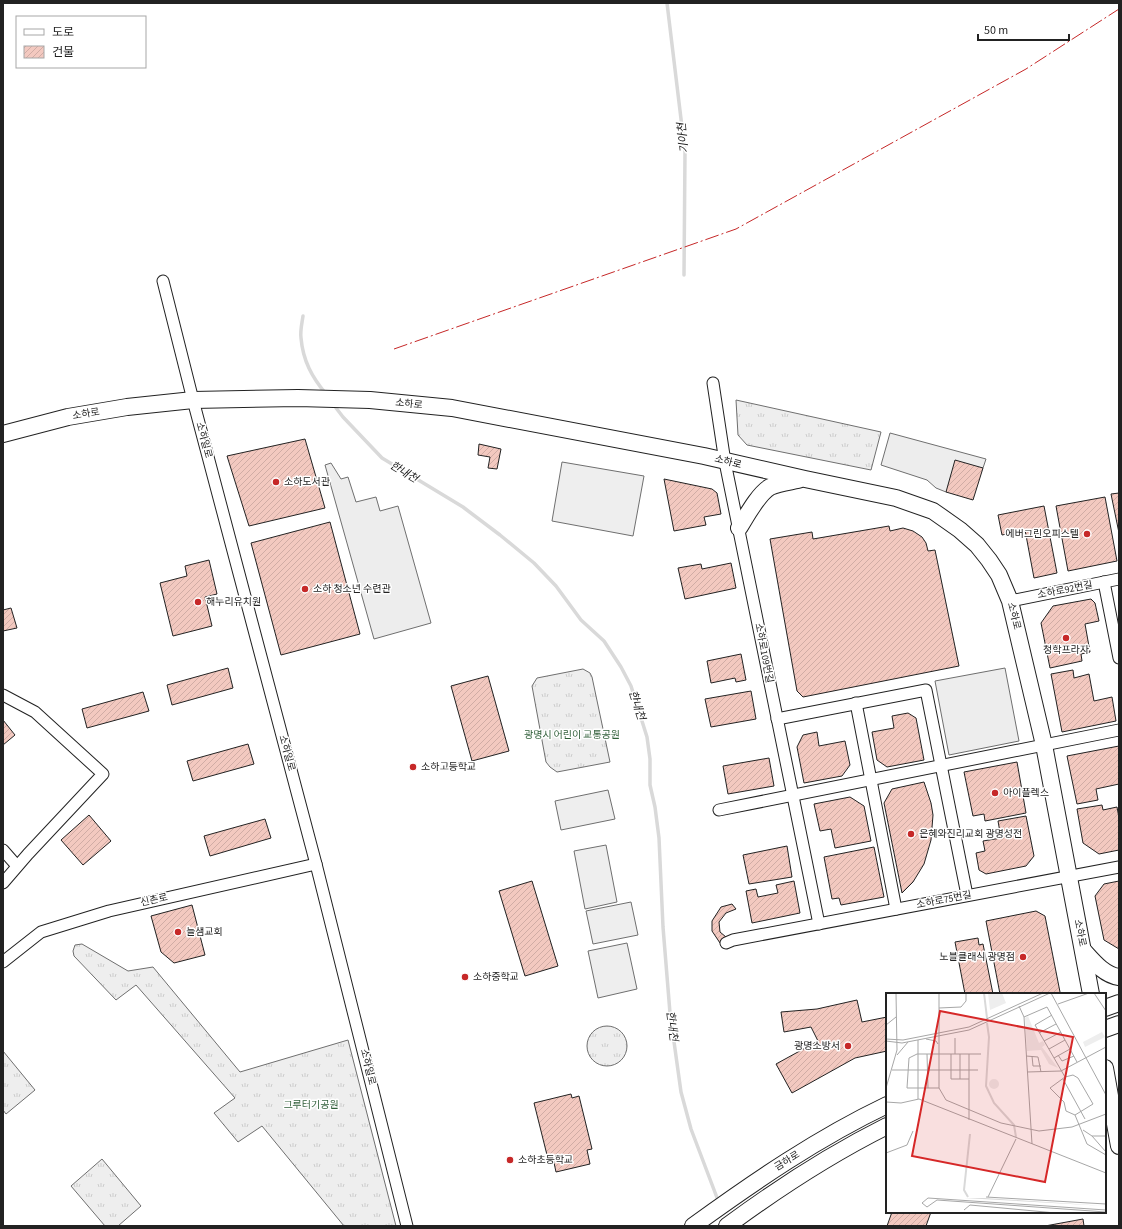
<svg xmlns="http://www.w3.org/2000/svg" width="1122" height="1229" viewBox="0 0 1122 1229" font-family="'Source Sans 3','Noto Sans KR',sans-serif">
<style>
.grass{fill:url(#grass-tufts);stroke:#6f6f6f}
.pitch{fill:#eee;stroke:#6f6f6f}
.parking{fill:#ededed;stroke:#6f6f6f}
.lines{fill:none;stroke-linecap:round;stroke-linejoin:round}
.stream{stroke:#d9d9d9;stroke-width:3.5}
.building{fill:url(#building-hatch);stroke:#222}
.street-casing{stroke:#222;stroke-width:13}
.secondary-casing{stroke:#222;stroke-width:18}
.street{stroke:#fff;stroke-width:11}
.secondary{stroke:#fff;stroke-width:16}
.power{stroke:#c62828;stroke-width:1;stroke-dasharray:14 3 2 3;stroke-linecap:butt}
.poi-dot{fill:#c62828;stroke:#fff;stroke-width:1.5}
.labels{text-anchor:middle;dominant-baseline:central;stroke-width:3;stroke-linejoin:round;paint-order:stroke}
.street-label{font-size:10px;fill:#222;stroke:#fff}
.poi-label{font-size:10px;fill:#222;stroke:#fff;text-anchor:start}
.park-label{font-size:10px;fill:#2f5e38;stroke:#fff}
.water-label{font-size:11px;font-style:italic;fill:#222;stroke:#fff}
.inset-river{fill:none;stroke:#d9d9d9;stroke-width:2}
.inset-road{fill:none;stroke:#a7a7a7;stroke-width:1}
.view{fill:#d62828;fill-opacity:0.15;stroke:#d62828;stroke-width:2}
.inset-edge{fill:none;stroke:#222;stroke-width:2}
</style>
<defs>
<pattern id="grass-tufts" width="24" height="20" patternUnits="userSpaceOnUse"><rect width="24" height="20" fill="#eee"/><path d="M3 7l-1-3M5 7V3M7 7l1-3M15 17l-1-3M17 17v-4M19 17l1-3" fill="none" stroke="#ccc"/></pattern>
<pattern id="building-hatch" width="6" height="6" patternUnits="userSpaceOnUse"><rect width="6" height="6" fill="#f3c9c0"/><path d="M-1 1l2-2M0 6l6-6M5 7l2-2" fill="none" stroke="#d0aca5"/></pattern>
</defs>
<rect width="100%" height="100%" fill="#fff"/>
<g class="grass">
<polygon points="736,400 881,432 871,470 747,445 738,435"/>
<polygon points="583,669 590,673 592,677 610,762 557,772 550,767 546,762 532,686 537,678"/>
<polygon points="82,944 128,971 153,967 240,1072 348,1040 396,1226 344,1226 262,1126 238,1142 214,1113 235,1098 136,985 116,1000 74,956 73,951 75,945"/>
<circle cx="607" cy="1046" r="20"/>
<polygon points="3,1051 35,1090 6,1114 3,1110"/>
<polygon points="102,1159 141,1206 118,1226 105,1226 71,1186"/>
</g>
<g class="pitch">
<polygon points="562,462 644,476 633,536 552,521"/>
<polygon points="608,790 615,819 561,830 555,801"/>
<polygon points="606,845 617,902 585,909 574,851"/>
<polygon points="631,902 638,935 593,944 586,911"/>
<polygon points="627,943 637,989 598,998 588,951"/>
</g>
<g class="parking">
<polygon points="890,433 986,459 983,468 946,492 936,488 927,480 881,465"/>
<polygon points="331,463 341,479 348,477 356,502 376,497 380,511 398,506 431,623 374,639 325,465"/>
<polygon points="1005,668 1019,741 949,755 935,681"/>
</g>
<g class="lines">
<g class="stream">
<polyline points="667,3 685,152 684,275"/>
<path d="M 303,316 C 302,323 300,331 301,338 C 303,361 312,377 326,394"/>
<polyline points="333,404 343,417 382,458 463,507 500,535 534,563 556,586 581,620 604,641 621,667 631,686 647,737 650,759 650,785 655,807 659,838 663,927 670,1013 681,1092 691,1129 719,1203"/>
</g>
</g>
<g class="building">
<polygon points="305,439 325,508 249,526 227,456"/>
<polygon points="479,444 501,449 497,469 488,468 490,457 478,455"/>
<polygon points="955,460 983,468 973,500 946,492"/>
<polygon points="664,479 712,489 717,493 721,514 704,517 706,525 674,531"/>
<polygon points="1119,493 1119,533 1111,494"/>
<polygon points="1105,497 1117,561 1068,571 1056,506"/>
<polygon points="1044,506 1057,573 1034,578 1025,530 1002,535 998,515"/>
<polygon points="330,522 360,634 281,655 251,543"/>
<polygon points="889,526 890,531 903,528 913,531 922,537 926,543 928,551 935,550 959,666 803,697 797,691 770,539 812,532 813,539"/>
<polygon points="209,560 217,594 205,597 212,626 173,636 160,583 187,576 185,566"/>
<polygon points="731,563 736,588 685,599 678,568 701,564 702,569"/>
<polygon points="1091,599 1095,603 1099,621 1085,624 1090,652 1081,654 1082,661 1050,668 1041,623 1053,606"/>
<polygon points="11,608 17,628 3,631 3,610"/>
<polygon points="741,654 746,680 736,682 735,678 711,683 707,661"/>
<polygon points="228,668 233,688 172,705 167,685"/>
<polygon points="1073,670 1074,678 1089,674 1094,701 1112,697 1116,721 1062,732 1051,674"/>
<polygon points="488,676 509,751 472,761 451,686"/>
<polygon points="751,691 756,719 711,727 705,699"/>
<polygon points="143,692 149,711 87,728 82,709"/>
<polygon points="908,713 916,718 924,760 887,767 877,760 872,732 894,728 892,716"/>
<polygon points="3,720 15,735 3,745"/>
<polygon points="817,732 819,746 845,741 850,765 842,776 804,783 797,747 803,735"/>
<polygon points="248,744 254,764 193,781 187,761"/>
<polygon points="1119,746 1119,784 1096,789 1098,800 1077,804 1067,756"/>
<polygon points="769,758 774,786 728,794 723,766"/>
<polygon points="1017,762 1026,813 985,821 984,814 973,816 964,772"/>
<polygon points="924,782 931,803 933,815 931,840 924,864 913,882 902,893 884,803 892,789"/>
<polygon points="850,797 864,806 871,841 835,848 831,829 820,831 814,804"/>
<polygon points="1102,805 1103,810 1117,807 1119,818 1119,850 1099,854 1083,843 1077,809"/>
<polygon points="89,815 111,841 83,865 61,840"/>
<polygon points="1026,816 1034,856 1026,866 986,874 979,870 976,853 985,851 983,841 1001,838 998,821"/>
<polygon points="265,819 271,838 210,856 204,836"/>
<polygon points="787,846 792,877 749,884 743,855"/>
<polygon points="874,847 884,897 841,905 839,898 832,899 824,857"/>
<polygon points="532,881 558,966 525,976 499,891"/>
<polygon points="794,881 800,913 752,923 746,891 756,889 758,897 778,893 776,885"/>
<polygon points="1119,881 1119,949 1104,940 1095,896 1104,884"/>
<polygon points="732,904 736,909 726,913 719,922 720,932 726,937 720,943 712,931 712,921 721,907"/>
<polygon points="192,905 205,955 174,963 161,952 151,916"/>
<polygon points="1036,911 1045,916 1060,992 1059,994 1000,994 986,921"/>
<polygon points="978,938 979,945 983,944 993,994 965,994 955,942"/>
<polygon points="857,1000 862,1022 887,1017 887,1051 855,1058 792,1093 776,1064 818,1041 811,1027 784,1032 781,1012 817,1009"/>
<polygon points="571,1094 572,1098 579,1096 592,1149 587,1150 590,1164 556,1172 553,1158 548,1159 534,1103"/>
<polygon points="892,1212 931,1212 926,1226 887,1226"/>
<polygon points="1083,1219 1084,1226 1045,1226"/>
</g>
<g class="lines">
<g class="street-casing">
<g id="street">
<polyline points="163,281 193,400 316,864 407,1226"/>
<polyline points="713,383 725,462 819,924"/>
<polyline points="1104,582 1119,658"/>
<polyline points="1010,601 1119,579"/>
<polyline points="3,695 35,712 103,774 28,854 3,883"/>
<polyline points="856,703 896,909"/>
<polyline points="777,719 926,690 967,895"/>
<polyline points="719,810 1119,730"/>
<polyline points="3,850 17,866"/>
<polyline points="726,943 733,940 1119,867"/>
<polyline points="3,962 41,932 109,911 316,864"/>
</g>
</g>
<g class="secondary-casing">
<g id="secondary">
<polyline points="3,434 68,417 127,407 193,400 298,398 370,400 452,408 704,456 805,479 896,498 933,511 960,530 977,545 989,560 999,575 1010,601 1044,745 1091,994"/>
<path d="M 739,528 C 746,517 758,494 770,487 C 778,483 788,482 798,480"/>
<path d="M 1083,950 C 1093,961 1104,975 1119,977"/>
<polyline points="1105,1008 1119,1003"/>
<polyline points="1105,1029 1119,1024"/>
<polyline points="1105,1068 1119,1146"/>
<path d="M 693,1226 C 755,1181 818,1138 887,1105"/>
<path d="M 727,1226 C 777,1189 831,1154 887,1126"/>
</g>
</g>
<use href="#street" class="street"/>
<use href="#secondary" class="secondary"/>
<polyline class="power" points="394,349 736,229 1026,69 1119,9"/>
</g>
<g class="poi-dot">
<circle cx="276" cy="482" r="4"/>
<circle cx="1087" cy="534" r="4"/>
<circle cx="305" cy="589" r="4"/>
<circle cx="198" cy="602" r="4"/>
<circle cx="1066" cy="638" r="4"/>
<circle cx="413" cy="767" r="4"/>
<circle cx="995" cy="793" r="4"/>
<circle cx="911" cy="834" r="4"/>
<circle cx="178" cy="932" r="4"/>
<circle cx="1023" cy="957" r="4"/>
<circle cx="465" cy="977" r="4"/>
<circle cx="848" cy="1046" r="4"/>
<circle cx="510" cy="1160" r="4"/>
</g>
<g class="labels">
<g class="street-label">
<text transform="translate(409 404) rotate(6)">소하로</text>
<text transform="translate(86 414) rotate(-10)">소하로</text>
<text transform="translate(204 440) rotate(75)">소하일로</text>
<text transform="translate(728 462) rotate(14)">소하로</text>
<text transform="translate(1065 590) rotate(-11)">소하로92번길</text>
<text transform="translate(1014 616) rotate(76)">소하로</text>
<text transform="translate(764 653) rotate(79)">소하로109번길</text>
<text transform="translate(287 753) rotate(75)">소하일로</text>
<text transform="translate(154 900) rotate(-13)">신촌로</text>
<text transform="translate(944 900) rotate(-11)">소하로75번길</text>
<text transform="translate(1080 933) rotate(79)">소하로</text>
<text transform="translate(368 1067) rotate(76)">소하일로</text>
<text transform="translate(787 1161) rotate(-32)">금하로</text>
</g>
<g class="poi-label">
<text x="284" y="482">소하도서관</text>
<text x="1079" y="534" text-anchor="end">에버그린오피스텔</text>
<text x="313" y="589">소하 청소년 수련관</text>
<text x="206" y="602">해누리유치원</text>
<text x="1066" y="650" text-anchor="middle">청학프라자</text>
<text x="421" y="767">소하고등학교</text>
<text x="1003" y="793">아이플렉스</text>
<text x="919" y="834">은혜와진리교회 광명성전</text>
<text x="186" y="932">늘샘교회</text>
<text x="1015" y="957" text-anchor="end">노블클래식 광명점</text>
<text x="473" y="977">소하중학교</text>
<text x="840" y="1046" text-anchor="end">광명소방서</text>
<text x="518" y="1160">소하초등학교</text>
</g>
<g class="park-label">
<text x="572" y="735">광명시 어린이 교통공원</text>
<text x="311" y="1105">그루터기공원</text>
</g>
<g class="water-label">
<text transform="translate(683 138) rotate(-96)">기아천</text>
<text transform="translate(404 472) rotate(31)">한내천</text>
<text transform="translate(637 705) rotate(72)">한내천</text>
<text transform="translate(672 1026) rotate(83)">한내천</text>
</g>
</g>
<g transform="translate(886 993)">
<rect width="220" height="220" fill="#fff"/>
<path d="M 102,0 L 116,0 L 120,10 L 104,17 ZM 142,23 L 153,50 L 157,48 L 159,52 L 156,54 L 172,75 L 163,71 L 155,57 L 141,58 L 139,25 ZM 216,39 L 219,44 L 199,54 L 197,49 ZM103 91a5 5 0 1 1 10 0a5 5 0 1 1-10 0Z" fill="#eee"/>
<path d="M 105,0 L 115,0 L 118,6 L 117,11 L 111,11 Z" fill="#eee"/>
<path d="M 78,205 L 98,205 L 220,213 Z" fill="#d9d9d9"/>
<path class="inset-river" d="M 98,0 L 101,25M 101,30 L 103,44 L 100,93 L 108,110 L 128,132 L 130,144M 82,204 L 78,197 L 84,141"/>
<path class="inset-road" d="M 53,0 L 53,95 L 60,107 L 115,130 L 153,138 L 186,134 L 220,121M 165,0 L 220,102M 208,0 L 220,18M 172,11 L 203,0M 133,13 L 138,24 L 146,151M 53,15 L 75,14 L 80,8 L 80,0M 166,22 L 149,32 L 179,84M 138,24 L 161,14 L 191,69M 0,32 L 10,24M 153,40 L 170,31M 69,45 L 69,61M 0,46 L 17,47 L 83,34 L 157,0M 40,46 L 50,48 L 52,51M 0,48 L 16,50 L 83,37 L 164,0M 158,48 L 175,39M 163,56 L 179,47M 41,61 L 42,95M 65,61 L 65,86 L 83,86M 83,61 L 83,127M 11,62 L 22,49M 172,62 L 176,68 L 188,63M 140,63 L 152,64 L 155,79M 146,63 L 147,73 L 155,73M 168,65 L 184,56M 6,77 L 92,77M 141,79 L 175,78 L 220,54M 187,82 L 192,85 L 207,111 L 189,122 L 180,118 L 178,109 L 164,95 L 179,84 ZM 74,86 L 74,61M 177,86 L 199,126M 0,95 L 11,57 L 10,0M 53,95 L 21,95 L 23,65 L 31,61 L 95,61M 32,106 L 32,47M 0,109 L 15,110 L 33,106 L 220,180M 189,122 L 201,151 L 220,162M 197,137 L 206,143 L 220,143M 206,143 L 220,159M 0,160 L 21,152 L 27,138M 100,204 L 220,211M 102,204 L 130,146M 78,217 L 84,212 L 170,220M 220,217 L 42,205 L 36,210 L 41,214 L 51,207 L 220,219"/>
<path class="view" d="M 54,18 L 187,44 L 159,189 L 26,163 Z"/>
<rect width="220" height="220" class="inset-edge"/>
</g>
<rect width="1122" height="1229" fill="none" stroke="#222222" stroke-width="8"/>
<rect x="16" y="16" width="130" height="52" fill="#ffffff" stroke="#a7a7a7"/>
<rect x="24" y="29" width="20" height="6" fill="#ffffff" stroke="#a7a7a7"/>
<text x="52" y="36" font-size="12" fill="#222222">도로</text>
<rect x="24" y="46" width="20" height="12" fill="url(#building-hatch)" stroke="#a7a7a7"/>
<text x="52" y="56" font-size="12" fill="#222222">건물</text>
<path d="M978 34v6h91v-6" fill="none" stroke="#222222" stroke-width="2"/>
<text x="984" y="34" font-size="12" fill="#222222" stroke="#ffffff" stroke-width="3" paint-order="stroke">50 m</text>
</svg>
